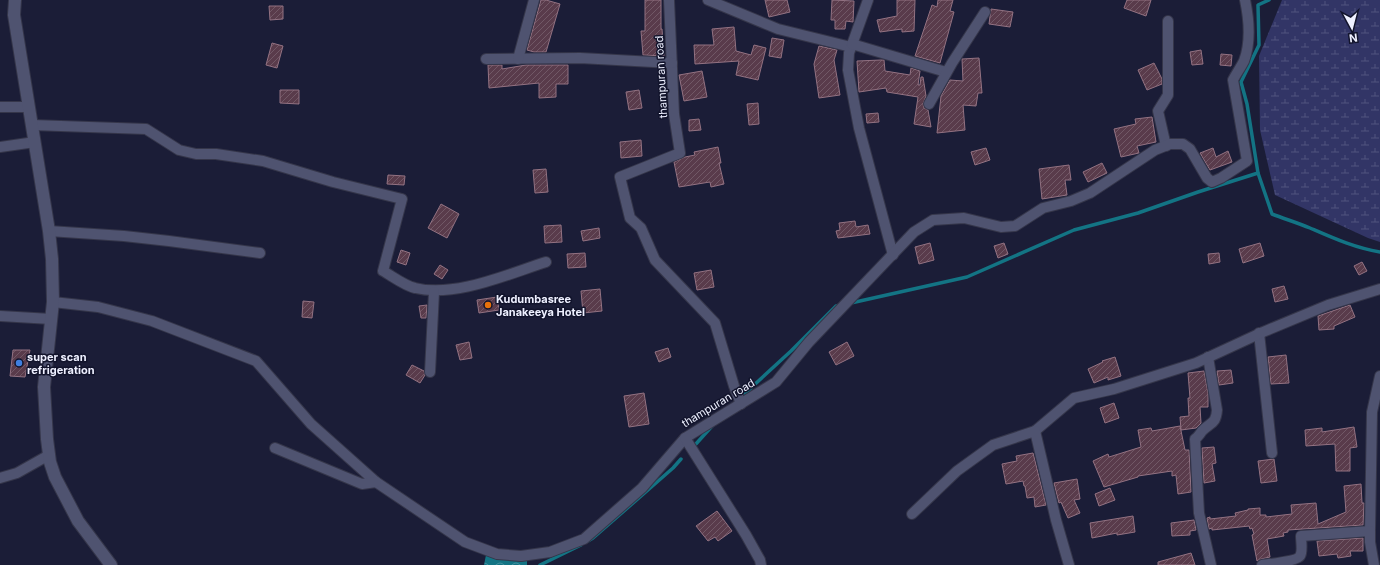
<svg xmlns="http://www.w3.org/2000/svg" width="1380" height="565" viewBox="0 0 1380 565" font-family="Inter,sans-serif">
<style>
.wetland{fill:url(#wetland-marsh)}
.water{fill:url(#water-waves)}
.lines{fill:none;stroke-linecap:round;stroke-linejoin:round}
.stream{stroke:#137484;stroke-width:3.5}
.building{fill:url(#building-hatch);stroke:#937282}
.minor-casing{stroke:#35364a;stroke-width:12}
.tertiary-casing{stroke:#35364a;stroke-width:14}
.minor{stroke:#4f5370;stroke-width:10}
.tertiary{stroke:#4f5370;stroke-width:12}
.food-dot{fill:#e8710a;stroke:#12142c;stroke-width:1.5}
.shop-dot{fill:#3f7fe0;stroke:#12142c;stroke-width:1.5}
.labels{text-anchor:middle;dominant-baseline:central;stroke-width:3;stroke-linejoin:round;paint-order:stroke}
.street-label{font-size:11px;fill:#eef0ff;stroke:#12142c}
.poi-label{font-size:11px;font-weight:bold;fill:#eef0ff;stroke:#12142c;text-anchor:start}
</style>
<defs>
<pattern id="wetland-marsh" width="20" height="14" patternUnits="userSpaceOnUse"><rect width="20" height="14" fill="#323566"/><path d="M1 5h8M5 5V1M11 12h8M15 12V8" fill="none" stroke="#50537d"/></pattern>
<pattern id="water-waves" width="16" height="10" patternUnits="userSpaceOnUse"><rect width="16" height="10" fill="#137484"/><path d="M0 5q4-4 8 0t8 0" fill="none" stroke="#418f9d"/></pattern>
<pattern id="building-hatch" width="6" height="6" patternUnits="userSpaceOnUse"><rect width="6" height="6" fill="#593b4b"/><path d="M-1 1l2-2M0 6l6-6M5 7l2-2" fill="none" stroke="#715866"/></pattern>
</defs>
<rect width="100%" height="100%" fill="#1b1d37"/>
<polygon class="wetland" points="1282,0 1380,0 1380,242 1368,238 1275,195 1260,130 1259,56"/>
<polygon class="water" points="486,555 527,560 527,565 484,565"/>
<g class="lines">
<g class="stream">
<path d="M 1269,0 L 1258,5 L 1259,45 L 1241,82 L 1247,104 L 1258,173 L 1272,214 C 1285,219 1298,223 1310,228 C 1333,238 1355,248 1380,252"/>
<polyline points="851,303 967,277 1074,230 1138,213 1198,192 1258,173"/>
<polyline points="740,398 791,351 836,306 841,305"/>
<polyline points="695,445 713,425"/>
<polyline points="588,541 593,538 673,468 681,459"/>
<polyline points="540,565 581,545"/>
</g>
</g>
<g class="building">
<polygon points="541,0 546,0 560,4 546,52 534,52 527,50"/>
<polygon points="645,0 661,0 661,29 662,29 664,56 643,55 641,31 645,31"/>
<polygon points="765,0 787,0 790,12 769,17"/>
<polygon points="832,0 854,1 853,22 846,21 845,29 835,29 835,20 831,20"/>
<polygon points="897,0 915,0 914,31 902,32 902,29 880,32 877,20 897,16"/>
<polygon points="938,0 953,0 950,11 954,12 940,63 915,56 932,5 937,7"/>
<polygon points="1127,0 1151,0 1146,16 1124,8"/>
<polygon points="269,6 283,6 283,19 270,20"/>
<polygon points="991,9 1013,12 1010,27 989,24"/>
<polygon points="734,27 736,51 751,55 754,45 766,48 758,80 736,75 739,61 695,64 694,45 714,45 712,29"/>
<polygon points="772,38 784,40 781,58 769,56"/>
<polygon points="272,43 283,46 277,68 266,65"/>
<polygon points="819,46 837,50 834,60 840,95 819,98 814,64"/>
<polygon points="1201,50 1203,64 1192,65 1190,52"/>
<polygon points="1221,54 1232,55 1231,66 1220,65"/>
<polygon points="979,58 982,93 978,93 976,106 963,105 965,130 937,133 941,96 950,80 963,81 962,59"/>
<polygon points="881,60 884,60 885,71 910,75 911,68 920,71 918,85 920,85 921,77 923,77 926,96 923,104 924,108 928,110 931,127 914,124 918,97 887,92 886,88 859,92 857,61"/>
<polygon points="1154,63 1162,79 1162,84 1147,90 1138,70"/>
<polygon points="488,65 502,65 502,69 526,65 568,65 568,84 556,84 556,97 539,98 539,83 489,88"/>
<polygon points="702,71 707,97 684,101 679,75"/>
<polygon points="280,90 299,90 299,104 280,103"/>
<polygon points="639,90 642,108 629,110 626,92"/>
<polygon points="758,103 759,124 749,125 747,104"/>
<polygon points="878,113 879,122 867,123 866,114"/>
<polygon points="1152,117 1156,142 1137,146 1139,153 1121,157 1114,129 1136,124 1135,119"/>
<polygon points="699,119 701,130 689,131 689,120"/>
<polygon points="641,140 642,156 621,158 620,142"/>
<polygon points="718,147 721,163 719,163 724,184 711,187 710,182 679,187 674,162 685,157 695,155 694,152"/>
<polygon points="986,148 990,160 975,165 971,152"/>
<polygon points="1213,148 1216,157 1228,151 1232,162 1210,170 1200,153"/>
<polygon points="1102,163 1107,173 1088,182 1083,172"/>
<polygon points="1069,165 1071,180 1065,180 1067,195 1042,199 1039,169"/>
<polygon points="546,169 548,192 535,193 533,170"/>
<polygon points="388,175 405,176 404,185 387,184"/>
<polygon points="441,204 459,214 447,238 428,228"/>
<polygon points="855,221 856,227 868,225 870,234 838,238 836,231 840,230 839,223"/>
<polygon points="561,225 562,242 545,243 544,226"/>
<polygon points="599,228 600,238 583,241 581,231"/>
<polygon points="930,243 934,260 919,264 915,247"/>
<polygon points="1004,243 1008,254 998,258 994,246"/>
<polygon points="1260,243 1264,256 1243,263 1239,249"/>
<polygon points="401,250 410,253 406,265 397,262"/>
<polygon points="585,253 586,267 568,268 567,254"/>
<polygon points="1219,253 1220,262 1209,264 1208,254"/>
<polygon points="1362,262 1367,271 1359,275 1354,266"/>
<polygon points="440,265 448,270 442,279 434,274"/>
<polygon points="711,270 714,287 697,290 694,273"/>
<polygon points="1284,286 1288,299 1275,302 1272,289"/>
<polygon points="600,289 602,311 583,313 581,291"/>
<polygon points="497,297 499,310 479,313 477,300"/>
<polygon points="303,301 314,302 312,318 302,317"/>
<polygon points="427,305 426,318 421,318 419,306"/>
<polygon points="1350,305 1355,317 1334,326 1334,329 1319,330 1318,316"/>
<polygon points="469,342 472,358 460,360 456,345"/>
<polygon points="847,342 854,356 836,365 829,352"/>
<polygon points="668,348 671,357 659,362 655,352"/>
<polygon points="13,350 30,350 25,377 10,376"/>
<polygon points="1286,355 1289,383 1271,384 1268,357"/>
<polygon points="1115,357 1121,376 1108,380 1108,377 1094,383 1088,369 1103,362 1102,361"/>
<polygon points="412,365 424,371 425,375 420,383 406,375"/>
<polygon points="1231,370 1233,383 1219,385 1217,371"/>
<polygon points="1204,371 1208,393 1208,407 1200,407 1201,423 1196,428 1181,430 1180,417 1189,416 1188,398 1190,398 1188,373"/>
<polygon points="644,393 649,424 629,427 624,396"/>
<polygon points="1114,403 1119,418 1105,423 1100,408"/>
<polygon points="1180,426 1185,450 1189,450 1191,492 1178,494 1176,475 1172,476 1172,471 1138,476 1138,477 1104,487 1093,461 1108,454 1109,457 1141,447 1138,430 1151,428 1152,431"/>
<polygon points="1354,427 1357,447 1350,448 1350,471 1336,471 1335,444 1306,446 1305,430 1322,428 1322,432"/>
<polygon points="1214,447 1216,463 1212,464 1215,481 1204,483 1202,448"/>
<polygon points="1033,453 1046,505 1035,507 1034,497 1027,498 1025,486 1024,486 1023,481 1006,484 1002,464 1017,461 1016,456"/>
<polygon points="1274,459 1277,481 1261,483 1258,461"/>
<polygon points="1077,479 1080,499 1074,500 1080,513 1068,518 1061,502 1059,503 1054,483"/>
<polygon points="1361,484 1362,503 1364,503 1363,525 1288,530 1288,532 1283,533 1284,536 1267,539 1270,557 1261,559 1257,561 1252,535 1254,534 1252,528 1250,529 1249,526 1212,530 1212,528 1209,529 1207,518 1210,517 1210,519 1236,516 1235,513 1248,510 1248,509 1260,508 1260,515 1266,515 1266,517 1292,514 1291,505 1316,503 1318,524 1346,512 1344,486"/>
<polygon points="1110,488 1115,500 1099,506 1095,494"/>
<polygon points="717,511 732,531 718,541 715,537 708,541 696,526"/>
<polygon points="1133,516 1135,532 1117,535 1117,533 1092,538 1090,523"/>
<polygon points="1194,520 1196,530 1190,531 1190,535 1172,536 1171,523"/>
<polygon points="1363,538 1363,551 1350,551 1351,556 1338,558 1337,554 1319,556 1317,541"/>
<polygon points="1191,553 1195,565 1158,565 1158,562"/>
</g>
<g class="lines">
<g class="minor-casing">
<g id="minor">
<polyline points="669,0 674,114 680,153 620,177 630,218 641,228 655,260 715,323 734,386 741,404"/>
<polyline points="708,0 778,29 851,47"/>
<polyline points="868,0 849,53 848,70 859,128 893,255"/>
<polyline points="852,44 946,72"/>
<polyline points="486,59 580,58 672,63"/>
<polyline points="518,59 534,0"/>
<polyline points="929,104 952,63 985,12"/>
<polyline points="0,107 29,107"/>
<path d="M 32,125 L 146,129 L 179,150 L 196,154 L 216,154 L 263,161 L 333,182 L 402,199 L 383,271 C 392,276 405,286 415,288 C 455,298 508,274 546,262"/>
<polyline points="1166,146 1158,111 1168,95 1168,21"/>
<polyline points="0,147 35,142"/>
<polyline points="49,231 124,236 169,241 260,253"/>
<path d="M 53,302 L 98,307 L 152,321 L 256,361 L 311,424 L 376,482 L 465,542 L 497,554 L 521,556 L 550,552 L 584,539 L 642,488 L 685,438 L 776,382 L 809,342 L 914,232 L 933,220 L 964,218 L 1001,227 L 1015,226 L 1043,208 L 1071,201 L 1090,193 L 1155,150 L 1170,144 L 1183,144 L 1190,149 L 1207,178 L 1212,182 L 1221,178 L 1247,161 L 1233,80 C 1236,74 1241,67 1244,61 C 1251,42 1249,19 1245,0"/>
<polyline points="0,316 51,319"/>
<polyline points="1259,333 1272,453"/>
<path d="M 1208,357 L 1217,410 C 1216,424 1211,422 1202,431 C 1200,434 1198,437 1195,439 L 1199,513 L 1211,565"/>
<polyline points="430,372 434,292"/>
<polyline points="1035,431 1074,398 1114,389 1196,363 1263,332 1328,305 1380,289"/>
<polyline points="685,438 746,535 760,560 761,565"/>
<polyline points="275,448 362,484 376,482"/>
<polyline points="0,478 17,473 49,455"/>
<polyline points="912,514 957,471 993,445 1035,431 1056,520 1069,565"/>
<polyline points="1370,531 1372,412 1380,376"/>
<path d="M 1262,565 C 1269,564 1297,561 1300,556 C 1303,552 1301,541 1301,536 L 1370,531 L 1370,542 L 1374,565"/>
</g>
</g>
<g class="tertiary-casing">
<polyline id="tertiary" points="15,0 14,15 49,231 52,259 53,302 44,387 47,439 50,462 55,477 78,521 111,565"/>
</g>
<use href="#minor" class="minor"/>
<use href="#tertiary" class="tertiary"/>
</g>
<circle class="food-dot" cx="488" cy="305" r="4"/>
<circle class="shop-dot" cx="19" cy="363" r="4"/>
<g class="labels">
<g class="street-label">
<text transform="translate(661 77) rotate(-93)">thampuran road</text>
<text transform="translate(718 403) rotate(-31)">thampuran road</text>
</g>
<g class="poi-label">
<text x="496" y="299">Kudumbasree<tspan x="496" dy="13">Janakeeya Hotel</tspan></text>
<text x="27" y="357">super scan<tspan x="27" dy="13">refrigeration</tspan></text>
</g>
</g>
<g transform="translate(1352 28) rotate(173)" stroke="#12142c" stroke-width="3" paint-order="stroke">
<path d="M0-3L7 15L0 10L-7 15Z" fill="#eef0ff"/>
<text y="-6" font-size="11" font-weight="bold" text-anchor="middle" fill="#eef0ff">N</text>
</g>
</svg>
